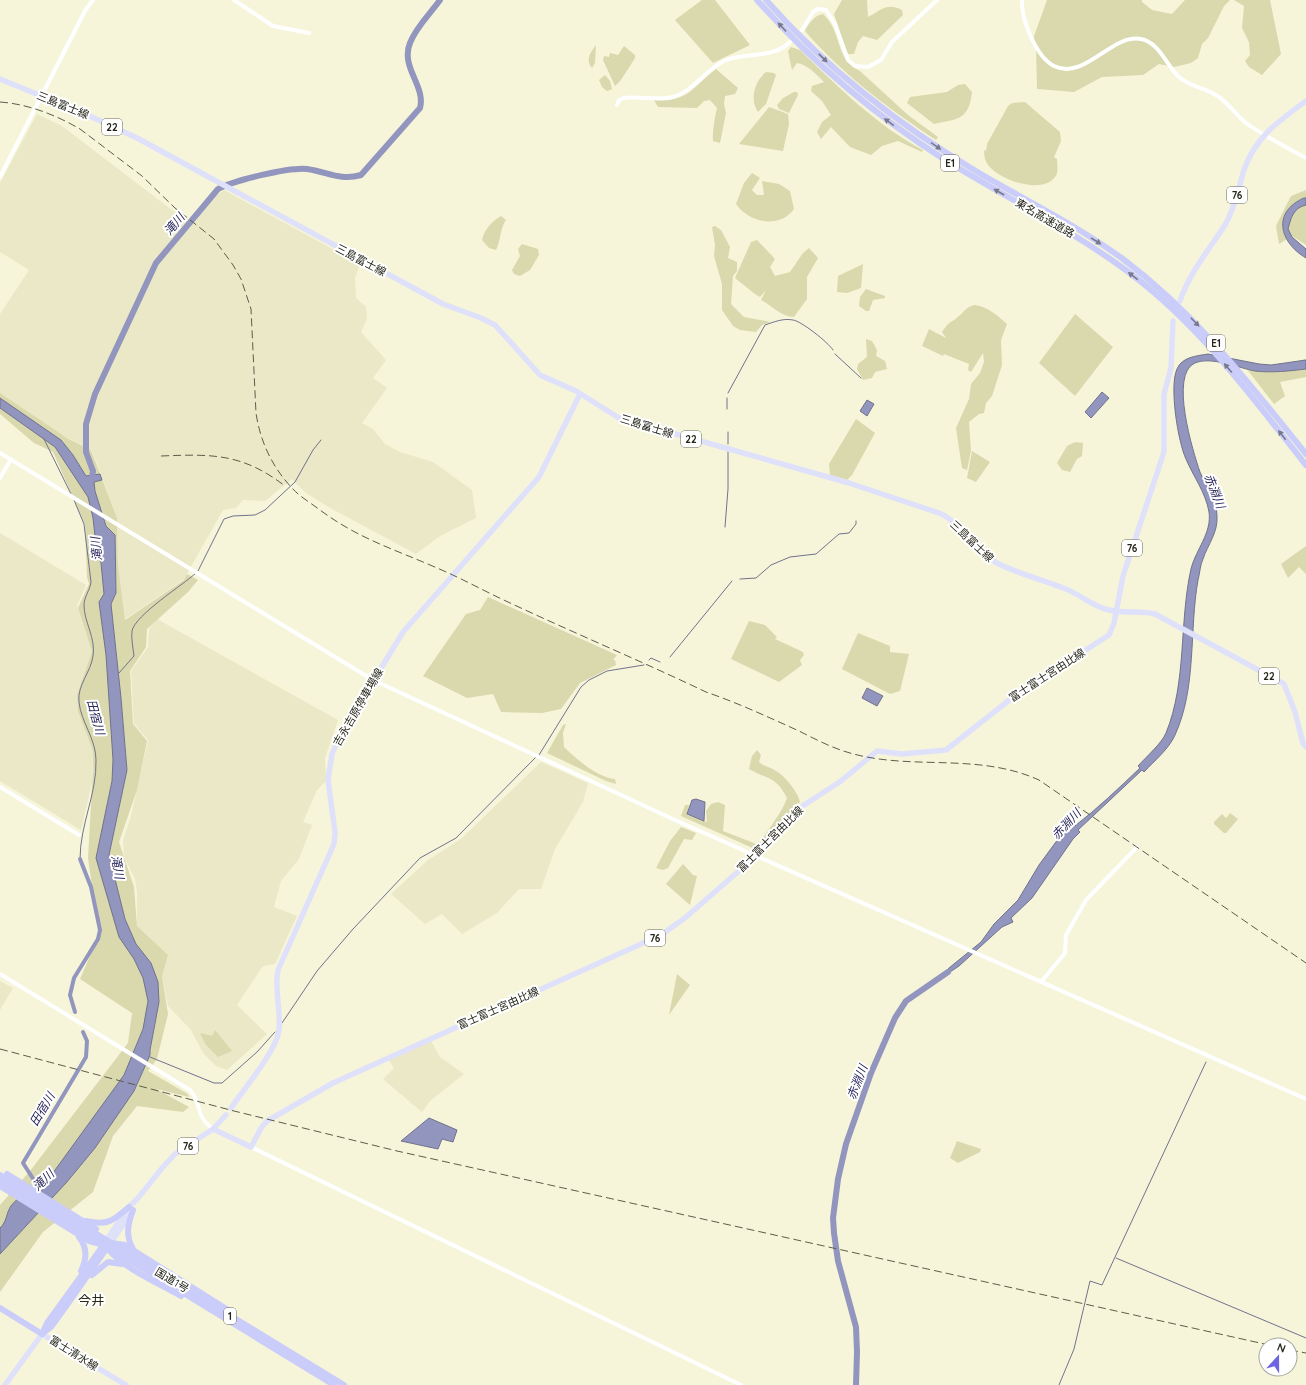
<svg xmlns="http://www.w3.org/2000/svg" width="1306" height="1385" viewBox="0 0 1306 1385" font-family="Quicksand,'Noto Sans JP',sans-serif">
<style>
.built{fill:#eae8c6}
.green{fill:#dad8ad}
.water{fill:#9295be;stroke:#71738d}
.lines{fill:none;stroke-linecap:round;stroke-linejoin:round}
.stream{stroke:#71738d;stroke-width:1}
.canal{stroke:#9295be;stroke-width:4}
.river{stroke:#9295be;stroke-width:6}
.minor{stroke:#fff;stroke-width:4}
.major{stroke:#dfe1fb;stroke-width:5.5}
.highway{stroke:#cacdf9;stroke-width:6}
.rail{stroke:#5d5d4d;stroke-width:1;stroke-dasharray:8 4;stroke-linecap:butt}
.oneway{fill:#78798a}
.labels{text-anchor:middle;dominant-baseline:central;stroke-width:4;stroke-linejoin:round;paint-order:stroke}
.shield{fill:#fff;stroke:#66665f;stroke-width:1}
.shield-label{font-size:10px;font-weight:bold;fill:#25251a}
.street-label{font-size:11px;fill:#25251a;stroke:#fff}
.water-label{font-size:12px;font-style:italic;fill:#29275b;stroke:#fff}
.quarter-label{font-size:13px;fill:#2b2a13;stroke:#fff}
</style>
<rect width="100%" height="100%" fill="#f6f5d9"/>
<g class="built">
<polygon points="37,114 62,126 189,223 211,199 224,190 360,264 355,278 356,298 366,307 367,319 361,332 386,360 373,378 387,388 362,423 373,429 385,444 400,452 433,462 472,490 476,518 440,536 416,554 332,509 306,493 292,479 265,501 243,500 236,508 223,510 184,579 125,619 118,566 117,518 92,450 60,434 0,393 0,314 29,270 0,252 0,183"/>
<polygon points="0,533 86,585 77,606 93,656 77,695 78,710 93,751 92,783 81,830 0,781"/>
<polygon points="157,619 338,720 325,758 326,781 317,790 303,822 312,825 299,859 281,881 274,907 297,916 275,964 263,966 237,1005 267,1034 227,1070 216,1066 203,1053 191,1030 168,1006 162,976 166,953 137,926 137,892 135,879 124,857 123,840 131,816 148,740 134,724 131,671 148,647 149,629"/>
<polygon points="541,762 588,783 583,802 555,849 541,889 519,889 497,913 462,934 442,914 425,924 391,894 428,860 461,839"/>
<polygon points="0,981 13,988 0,1010"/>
<polygon points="431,1041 440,1057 464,1074 430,1101 422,1112 383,1079 394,1068 389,1060"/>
</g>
<g class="green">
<polygon points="702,0 715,0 750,45 713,63 675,20"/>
<path d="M 842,0 L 867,0 L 868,17 C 881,10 887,2 902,10 L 903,15 L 877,40 L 863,36 L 858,42 L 854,54 L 847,54 L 834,14 Z"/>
<polygon points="1047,0 1142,0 1142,2 1152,10 1172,14 1185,0 1230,0 1224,6 1208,38 1202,44 1198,58 1191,63 1174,67 1159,64 1143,75 1102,77 1074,92 1037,89 1036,47 1033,39"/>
<polygon points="1234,0 1270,0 1281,54 1262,75 1249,67 1245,61 1250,55 1249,42 1242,28 1244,6"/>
<path d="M 823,14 C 843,32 834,59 860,71 L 908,115 L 938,137 L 936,140 C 889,109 842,74 805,31 C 808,24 815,15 823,14 Z"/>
<path d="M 596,45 L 595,63 L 592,68 C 585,59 591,52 596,45 Z"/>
<polygon points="624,46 635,55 635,58 621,80 615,86 603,60 604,56 609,57 610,53 618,55"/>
<path d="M 791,47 L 800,50 C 837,86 876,125 923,150 L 922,152 L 898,141 L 882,146 L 871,155 L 850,147 L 831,127 L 821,139 L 817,132 L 822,122 L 831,115 L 822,101 L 811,91 L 812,86 L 824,82 C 816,74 808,65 797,63 L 792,70 L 788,51 Z"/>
<path d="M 716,69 L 738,88 L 735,94 L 725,96 L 724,104 L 726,113 L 720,143 L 713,141 C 712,134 715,115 717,108 L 710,100 L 704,101 L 697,108 L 658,107 L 654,100 C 691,101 690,89 716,69 Z"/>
<path d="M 766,72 L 774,73 L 776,75 L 766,104 L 758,112 C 749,99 755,81 766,72 Z"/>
<polygon points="605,75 610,81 612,89 607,91 602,87 599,80"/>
<path d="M 965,84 L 972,92 C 969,120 958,119 934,124 L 907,103 L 910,97 L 947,92 L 958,85 Z"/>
<polygon points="794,92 797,92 798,95 789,113 779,109 777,105 783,98"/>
<path d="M 1025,102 L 1060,132 L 1061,141 L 1054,157 L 1057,159 C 1057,165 1059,172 1055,177 C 1042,195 999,180 988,165 C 985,161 984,156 984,150 L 986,151 L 987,144 L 1008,106 L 1012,103 Z"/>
<polygon points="769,107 788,114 789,124 783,151 739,144"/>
<path d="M 752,173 L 760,178 L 752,190 L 757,195 L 764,195 L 762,181 L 779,184 L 790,191 L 794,209 C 780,229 749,223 736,204 L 744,183 Z"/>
<polygon points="1306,190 1306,245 1292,236 1279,244 1276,226 1291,196"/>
<path d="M 501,216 L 506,220 C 500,228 501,240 496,250 L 489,248 L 482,240 C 484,230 492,221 501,216 Z"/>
<polygon points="715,226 721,230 730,247 728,258 737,262 737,271 733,276 731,304 744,317 771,322 762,325 756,332 740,330 733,326 722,310 722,284 714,256 715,245 712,227"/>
<path d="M 757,240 L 775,259 L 770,267 L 775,276 L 790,272 L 803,253 L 809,248 L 818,258 L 807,277 L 807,299 L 794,317 C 781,317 773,306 761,300 L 766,290 L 760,297 L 755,294 L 735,278 L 751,242 Z"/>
<polygon points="522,244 538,249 539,255 530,270 520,276 514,274 512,270 520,256 518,249"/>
<polygon points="863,264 861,288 847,293 837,292 838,276"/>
<polygon points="866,289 885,296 885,298 873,300 869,311 866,311 859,306 860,297"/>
<path d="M 975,305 C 988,307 997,315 1007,324 L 1001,340 L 1002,365 L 992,396 L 986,403 L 984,413 L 979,414 L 969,422 L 971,451 L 967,470 L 962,468 L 956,428 L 969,399 L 971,384 L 980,373 L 984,362 L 983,353 L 971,372 L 968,370 L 969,364 L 944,354 L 943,356 L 922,346 L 929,329 L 946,338 L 942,332 C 950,320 950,324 959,316 C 965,311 966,307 975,305 Z"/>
<polygon points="1075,314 1113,347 1075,396 1039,363"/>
<polygon points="866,339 872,341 877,350 876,356 885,361 887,369 875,372 872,378 863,380 857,369 858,364 867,357"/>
<polygon points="1306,359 1306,377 1280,382 1285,396 1274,404 1246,368 1262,369"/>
<polygon points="0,393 67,438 91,450 117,518 118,565 125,620 184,580 187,574 198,580 188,592 147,629 146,647 130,671 133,724 147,741 137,790 119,842 134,887 137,926 168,955 162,976 168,1014 157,1059 148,1071 188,1094 189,1097 156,1089 189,1107 183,1112 137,1106 113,1136 93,1192 43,1232 0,1292 0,1205 30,1171 128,1043 132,1013 80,979 99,935 88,858 93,769 93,751 78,711 77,695 92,652 78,608 89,584 87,577 85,525 53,452 34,443 0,414"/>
<polygon points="856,419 875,433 852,475 847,480 830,475 829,464"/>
<polygon points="1075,442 1083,443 1082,456 1077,459 1070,472 1062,470 1057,463 1067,446"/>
<polygon points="972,451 990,462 976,482 967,478"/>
<polygon points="1306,546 1306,574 1299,567 1288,578 1281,564"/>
<polygon points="488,597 617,655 613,660 615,660 616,665 580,683 561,709 542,713 501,712 493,694 467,698 423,676 466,614 480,610"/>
<polygon points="749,621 765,625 777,637 775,639 803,652 804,655 800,660 802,665 779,682 731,659"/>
<polygon points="858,633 890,646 890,652 909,654 900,691 890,694 842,669"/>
<path d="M 566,724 L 563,733 L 564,747 C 575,758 598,778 615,779 L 616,784 L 606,781 L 547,753 L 563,725 Z"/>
<path d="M 757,750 L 761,755 L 759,762 C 764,767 771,767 776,771 C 785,776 798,792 800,802 L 757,850 L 681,816 L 685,805 L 689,805 L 687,815 L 707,822 L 706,811 L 711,804 L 718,802 L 725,805 L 723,831 L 759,845 C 768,828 781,815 787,798 C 776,776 768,780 749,769 L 752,756 Z"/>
<polygon points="1230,813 1238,819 1226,833 1224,833 1214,824 1214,822 1222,814 1226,818"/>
<polygon points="681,827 696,833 692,840 684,839 668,868 663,870 656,868 670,841"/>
<polygon points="683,864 693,875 697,876 690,905 666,884"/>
<polygon points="677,974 690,985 669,1015"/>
<polygon points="215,1030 232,1051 218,1057 206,1045 200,1033 212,1036"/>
<polygon points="957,1141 981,1149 980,1152 958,1163 950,1158"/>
</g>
<g class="water">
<path d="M 1304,198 L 1306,198 L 1306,205 C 1293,208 1291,218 1288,229 L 1292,237 L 1306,249 L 1306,258 C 1279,242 1272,212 1304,198 Z"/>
<path d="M 1208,354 L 1259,364 L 1271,365 L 1306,360 L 1306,369 C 1289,371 1272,373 1255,371 C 1239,368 1211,356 1195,363 C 1169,374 1193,452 1200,472 C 1206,487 1217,499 1217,516 C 1218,533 1208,544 1203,559 C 1200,565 1200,573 1198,580 C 1189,630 1197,687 1175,735 C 1169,749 1154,761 1144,772 L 1142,770 L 1078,830 L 1080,832 L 1073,839 L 1032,898 L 1011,918 L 1013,922 L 1002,927 L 959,966 L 941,978 L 949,968 L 981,942 L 994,924 L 1018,900 L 1039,865 L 1064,831 L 1073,825 L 1075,826 C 1098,808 1119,788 1140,768 L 1138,766 C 1146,757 1162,743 1166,733 C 1187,682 1179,622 1191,569 C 1196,549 1212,533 1209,512 C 1206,493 1193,476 1186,459 C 1178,442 1169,386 1177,369 C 1182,357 1196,356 1208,354 Z"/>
<polygon points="1102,392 1109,398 1091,418 1085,412"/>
<path d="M 0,398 L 61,440 L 73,455 L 86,476 L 100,474 L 102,480 L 94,482 L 95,491 L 106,526 L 115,535 L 116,593 L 111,604 L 121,698 L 127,770 L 109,855 L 125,919 L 136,944 L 151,963 L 158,982 L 159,1002 L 150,1050 L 150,1055 L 134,1091 L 95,1148 L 66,1183 L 0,1254 L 0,1228 C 7,1222 6,1213 11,1206 C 19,1195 39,1184 50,1177 L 124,1075 L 143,1029 L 148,1001 L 143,978 L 134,959 L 119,937 L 96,858 L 112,781 L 113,760 L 106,655 L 99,602 L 104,594 L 101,563 L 97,554 L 93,518 L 88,497 L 55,447 L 0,408 Z"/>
<polygon points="867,400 874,404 867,416 860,411"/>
<polygon points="867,688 883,696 877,706 862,698"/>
<polygon points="696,799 705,802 704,821 687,814 692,800"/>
<polygon points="429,1118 457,1130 453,1142 442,1139 438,1149 401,1141"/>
</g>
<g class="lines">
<g class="stream">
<polyline points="835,354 861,378"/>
<path d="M 728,393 L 765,325 C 774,322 783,318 793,320 C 801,321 828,342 833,350"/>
<polyline points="727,409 727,398"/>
<polyline points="728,432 728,444"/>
<polyline points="44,439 71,494"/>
<path d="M 74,500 L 84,524 L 91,582 C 90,590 84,597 84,605 C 84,622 96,638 93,656 C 91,672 77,685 79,702 C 81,722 96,739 96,760 C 97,794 80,824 80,859"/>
<polyline points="725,527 728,489 728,452"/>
<polyline points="198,571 224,519 233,516 255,515 265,510 295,482 313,450 321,440"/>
<polyline points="740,579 756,578 771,565 790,557 816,554 839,534 849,533 856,524 856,521"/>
<polyline points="670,657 732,581"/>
<polyline points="649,660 651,658 660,662"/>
<path d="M 119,673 L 134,656 C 133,648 131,638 132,631 C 135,615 183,585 196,573"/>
<polyline points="539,755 581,687 589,680 607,671 644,665"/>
<polyline points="282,1023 317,971 353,929 420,858 456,838 536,757"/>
<polyline points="150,1057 214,1083 222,1083 257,1052 275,1032"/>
<polyline points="1116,1258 1306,1338"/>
<polyline points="1059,1385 1074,1349 1090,1281 1102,1285 1206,1062"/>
</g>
<g class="canal">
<polyline points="75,1012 70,995 74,978 98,939 100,930 91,887 80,859"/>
<polyline points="39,1188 23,1163 86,1057 87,1041 83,1032"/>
</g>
<g class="river">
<path d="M 89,481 L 92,478 L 93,471 L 86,452 L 86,424 L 95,394 L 156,263 L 218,189 C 234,180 290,167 307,169 C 328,172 340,181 361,175 L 420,108 C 426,86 400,67 410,43 C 416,27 430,14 440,0"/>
<polyline points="856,1385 857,1352 856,1327 838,1261 834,1233 833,1218 838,1179 846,1144 871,1073 895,1018 906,1001 948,972"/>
</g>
<g class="minor">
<polyline points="234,0 273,26 309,33"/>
<path d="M 1022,0 C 1021,19 1036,57 1054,66 C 1085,81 1112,33 1141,39 C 1160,43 1166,65 1179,77 C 1190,87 1207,88 1219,97 C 1229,104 1236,115 1246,123 C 1264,136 1286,147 1306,158"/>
<polyline points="802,30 813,12 818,9 826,10 835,24 848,60 855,66 868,67 881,60 892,42 937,0"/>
<path d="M 617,105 L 619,100 L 624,98 C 640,96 658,101 673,97 C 694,91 707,68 726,60 C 747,52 773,59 790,42"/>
<polyline points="0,177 86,9 93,0"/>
<polyline points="0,453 373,680 675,820 1306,1099"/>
<polyline points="0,478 11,459"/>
<polyline points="0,787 79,835"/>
<path d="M 0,974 L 190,1090 C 203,1105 194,1115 213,1129"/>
<polyline points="1041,982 1065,953 1066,935 1086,900 1137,847"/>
<polyline points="251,1147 741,1385"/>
</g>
<g class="major">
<path d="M 0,79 L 83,113 L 137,138 L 443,304 L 481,318 L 495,325 L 540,375 L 576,391 L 619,418 L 849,483 L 939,513 C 963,523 974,551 997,563 C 1018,574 1041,579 1063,588 C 1079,593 1093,607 1109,610 C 1125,614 1140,610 1155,614 L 1284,684 L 1295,712 L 1303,743 L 1306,747"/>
<path d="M 1180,301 C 1189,273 1209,250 1225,225 C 1235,208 1238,189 1244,170 C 1255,137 1280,120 1306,101"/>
<path d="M 231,1108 C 243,1090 278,1049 279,1029 C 281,1009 274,989 278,970 L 334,844 L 335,832 L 328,780 L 332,754 L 340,736 L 403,632 L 539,477 L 580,394"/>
<polyline points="213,1129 226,1115"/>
<polyline points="105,1242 129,1207 138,1198 163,1167 175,1154 213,1129 251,1147 261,1128 267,1121 333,1083 661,935 685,918 756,856 798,809 841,781 877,751 902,754 946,750 1017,694 1109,635 1114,623 1123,576 1164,452 1164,394 1171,368 1173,321"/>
<polyline points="109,1245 130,1215"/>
<polyline points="5,1385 42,1334 126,1385"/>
</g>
<g class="highway">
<path d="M 757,0 C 811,61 873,114 942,158 C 1006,198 1075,231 1135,277 C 1203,329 1253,399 1306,465"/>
<path d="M 766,0 C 827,69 900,126 979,173 C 1027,201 1078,226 1123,259 C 1197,315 1249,383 1306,454"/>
<polyline points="7,1174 96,1229"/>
<polyline points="0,1175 344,1385"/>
<polyline points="0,1181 334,1385"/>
<polyline points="0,1186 89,1241 100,1244"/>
<path d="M 86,1221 C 107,1226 113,1221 129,1207"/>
<path d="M 79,1237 C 88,1248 87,1259 81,1271"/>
<polyline points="112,1243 125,1245 228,1310"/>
<path d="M 133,1249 C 125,1235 128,1224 133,1210"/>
<path d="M 110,1251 C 124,1268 160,1284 181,1296"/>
<polyline points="92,1275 108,1262 122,1264"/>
<polyline points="0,1308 42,1334"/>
<polyline points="43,1332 47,1323 105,1243"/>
<polyline points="42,1334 51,1327 62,1312 109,1245"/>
</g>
<g class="rail">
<path d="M 0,102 C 28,104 56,115 80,129 L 142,176 L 175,208 L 204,231 L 214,239 L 233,265 L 241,279 L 251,309 L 256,413 C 260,441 272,467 292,488 C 300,497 311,503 320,510 C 359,539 394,549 437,568 C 461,578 484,591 508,602 C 574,633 641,661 706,692 C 738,703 768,717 799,731 C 815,739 832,748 850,753 C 912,771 977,752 1039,780 L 1306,963"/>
<path d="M 161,456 C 212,454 242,453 285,486"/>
<polyline points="0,1049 234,1111 397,1151 1269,1345"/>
<polyline points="1290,1350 1306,1353"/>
</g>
</g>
<defs><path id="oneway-solid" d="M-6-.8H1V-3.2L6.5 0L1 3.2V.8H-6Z"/></defs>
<g class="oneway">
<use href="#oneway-solid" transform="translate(782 27) rotate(-133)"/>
<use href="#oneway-solid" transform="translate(823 58) rotate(44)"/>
<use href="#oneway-solid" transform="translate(889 122) rotate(-144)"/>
<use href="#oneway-solid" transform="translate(936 146) rotate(34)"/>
<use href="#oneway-solid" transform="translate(999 192) rotate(-150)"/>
<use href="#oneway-solid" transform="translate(1096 241) rotate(32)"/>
<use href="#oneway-solid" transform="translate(1133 276) rotate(-143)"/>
<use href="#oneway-solid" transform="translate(1195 322) rotate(46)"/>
<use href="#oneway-solid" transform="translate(1228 368) rotate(-130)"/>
<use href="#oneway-solid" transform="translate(1282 435) rotate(-128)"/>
</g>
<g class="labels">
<g class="shield">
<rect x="102" y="119" width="20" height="16" rx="3"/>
<rect x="941" y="155" width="18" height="16" rx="3"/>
<rect x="1227" y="187" width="20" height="16" rx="3"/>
<rect x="1207" y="335" width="18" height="16" rx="3"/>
<rect x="681" y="431" width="20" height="16" rx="3"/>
<rect x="1122" y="540" width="20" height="16" rx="3"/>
<rect x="1259" y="668" width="20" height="16" rx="3"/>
<rect x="645" y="930" width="20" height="16" rx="3"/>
<rect x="178" y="1138" width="20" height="16" rx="3"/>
<rect x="224" y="1308" width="12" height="16" rx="3"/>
</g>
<g class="shield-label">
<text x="112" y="127">22</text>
<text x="950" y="163">E1</text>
<text x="1237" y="195">76</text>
<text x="1216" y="343">E1</text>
<text x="691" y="439">22</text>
<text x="1132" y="548">76</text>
<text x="1269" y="676">22</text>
<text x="655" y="938">76</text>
<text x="188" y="1146">76</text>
<text x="230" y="1316">1</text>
</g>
<g class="street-label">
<text transform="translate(63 105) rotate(22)">三島富士線</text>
<text transform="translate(1045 218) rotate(30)">東名高速道路</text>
<text transform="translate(361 260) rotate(28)">三島富士線</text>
<text transform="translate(647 426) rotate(17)">三島富士線</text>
<text transform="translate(972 541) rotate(43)">三島富士線</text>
<text transform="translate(1047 675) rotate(-33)">富士富士宮由比線</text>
<text transform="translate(358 707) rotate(-60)">吉永吉原停車場線</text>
<text transform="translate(770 839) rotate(-45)">富士富士宮由比線</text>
<text transform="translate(498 1008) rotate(-24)">富士富士宮由比線</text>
<text transform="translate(172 1280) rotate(31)">国道1号</text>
<text transform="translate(74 1353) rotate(32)">富士清水線</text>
</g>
<g class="water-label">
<text transform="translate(174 224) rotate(-50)">滝川</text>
<text transform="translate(1215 491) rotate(69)">赤淵川</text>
<text transform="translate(96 549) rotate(-96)">滝川</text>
<text transform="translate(96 717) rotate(75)">田宿川</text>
<text transform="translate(1066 824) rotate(-47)">赤淵川</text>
<text transform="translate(118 867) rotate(80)">滝川</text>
<text transform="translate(857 1082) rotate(-69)">赤淵川</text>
<text transform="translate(42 1109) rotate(-59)">田宿川</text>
<text transform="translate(43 1180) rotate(-44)">滝川</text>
</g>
<g class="quarter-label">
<text x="91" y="1300">今井</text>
</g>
</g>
<g transform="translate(1278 1357) rotate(21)"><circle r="19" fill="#ffffff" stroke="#a8a8a3"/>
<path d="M0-3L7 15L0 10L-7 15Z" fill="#6e66e0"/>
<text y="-6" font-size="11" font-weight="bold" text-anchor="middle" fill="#25251a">N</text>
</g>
</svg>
